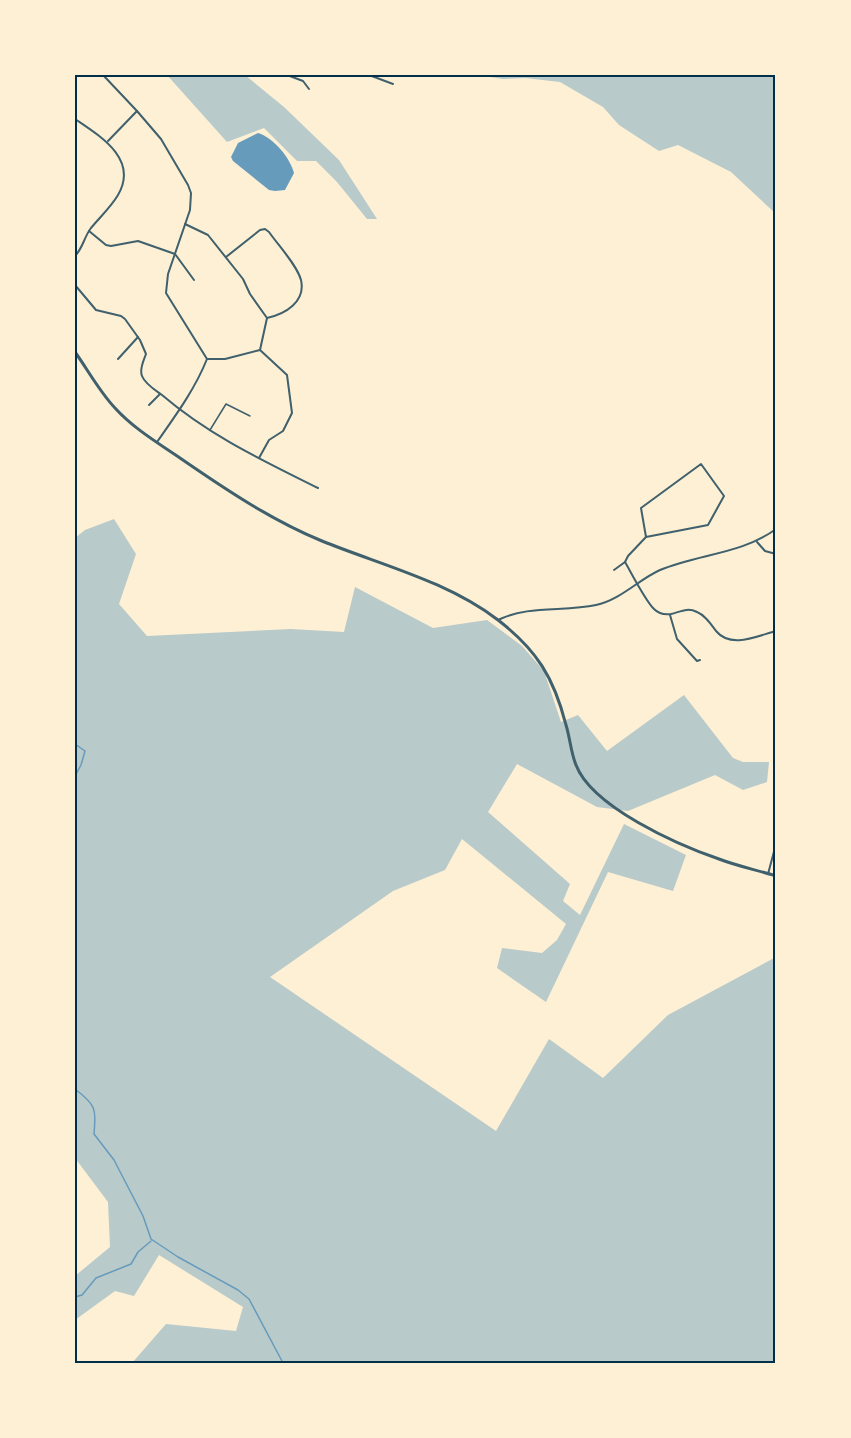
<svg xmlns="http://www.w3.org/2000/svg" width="851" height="1438" viewBox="0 0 851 1438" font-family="Ubuntu,sans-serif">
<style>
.green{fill:#b9caca}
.water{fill:#669bbc}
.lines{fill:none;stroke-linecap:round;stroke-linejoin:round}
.stream{stroke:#669bbc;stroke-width:1.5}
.service{stroke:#3f606c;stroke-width:1.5}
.minor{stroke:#3f606c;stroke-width:2}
.tertiary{stroke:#3f606c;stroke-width:3}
.neatline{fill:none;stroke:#003049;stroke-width:2}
</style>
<rect width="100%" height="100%" fill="#fdf0d5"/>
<g class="green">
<polygon points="167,75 245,75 284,107 339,160 377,219 367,219 337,182 316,161 297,161 264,128 227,142"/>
<polygon points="477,75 776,75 776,214 731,172 678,145 659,151 619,125 603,107 560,82 525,78 503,79"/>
<polygon points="114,519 136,554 119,604 147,636 291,629 344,632 355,587 433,628 487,620 522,646 544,671 561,722 578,715 607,751 684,695 733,758 743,762 769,762 767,782 743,790 715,775 628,811 597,807 517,764 488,812 570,884 563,901 580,915 624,824 686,855 673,891 608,872 546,1002 497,968 502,948 542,953 557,940 566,924 462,839 445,870 393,891 270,977 496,1131 549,1039 603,1078 668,1015 776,957 776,1363 132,1363 166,1324 236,1331 243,1307 159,1255 134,1296 115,1291 75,1320 75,1276 110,1247 108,1202 75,1158 75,538 85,530"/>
</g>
<path class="water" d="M 258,133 C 274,138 290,158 294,173 L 285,190 L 275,191 L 269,190 L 233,161 L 231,157 L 238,143 Z"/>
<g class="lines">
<g class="stream">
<polyline points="75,744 85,751 81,765 75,776"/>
<path d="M 75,1089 C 96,1105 96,1108 94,1134 L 114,1160 L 143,1216 L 151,1239 L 178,1257 L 238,1290 L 249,1299 L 283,1363"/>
<polyline points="75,1297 82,1295 96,1278 131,1264 138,1252 151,1241"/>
</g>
<polyline class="service" points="210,430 226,404 250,416"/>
<g class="minor">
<path d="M 103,75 L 137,111 L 161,139 L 188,185 L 191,193 L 190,210 L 168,274 L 166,293 L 207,359 C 195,389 176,415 157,442"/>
<polyline points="287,75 303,81 309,89"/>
<polyline points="369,75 393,84"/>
<path d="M 75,119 C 100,136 139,159 118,195 C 111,207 100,217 91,228 C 84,237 83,248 75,256"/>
<polyline points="108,141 137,111"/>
<polyline points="185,224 208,235 243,279 250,294 267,318"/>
<polyline points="89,231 106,245 111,246 138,241 175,254 194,280"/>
<path d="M 226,257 L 260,230 L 265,229 L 269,232 C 278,245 297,265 301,280 C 306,302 285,314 267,318"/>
<path d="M 75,285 L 96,310 L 121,316 L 125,319 L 140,340 L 146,354 C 144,360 139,369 142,376 C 145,384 155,390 162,395 C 210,436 262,460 318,488"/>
<polyline points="260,350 267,318"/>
<polyline points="118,359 138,337"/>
<polyline points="207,359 225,359 260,350"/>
<polyline points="149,405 160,394"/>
<polyline points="259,458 269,440 283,431 292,413 287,375 260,350"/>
<path d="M 646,537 L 641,508 L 701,464 L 724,496 L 708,525 L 646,537 L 628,556 L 625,562 C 632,574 645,600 654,609 C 658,613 664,615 671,614 C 680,612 687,607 697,612 C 705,615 711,624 716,631 C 731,649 757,636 776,631"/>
<polyline points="757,542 765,551 776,554"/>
<polyline points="614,570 625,562"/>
<polyline points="670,615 677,639 697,661 700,660"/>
<path d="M 498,620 C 528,605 564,612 596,605 C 620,600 638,580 660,570 C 698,554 742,554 776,529"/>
<polyline points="768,874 776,844"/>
</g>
<path class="tertiary" d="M 75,352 C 88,370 99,391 115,408 C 133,428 158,443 180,458 C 225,489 271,520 322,541 C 381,565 447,581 498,620 C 537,650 554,678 566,725 C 570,738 571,753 576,765 C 592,807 678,845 719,859 C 737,866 757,870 776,876"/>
</g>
<rect width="851" height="1438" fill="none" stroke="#fdf0d5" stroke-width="153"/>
<rect x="76" y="76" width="698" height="1286" class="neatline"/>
</svg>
